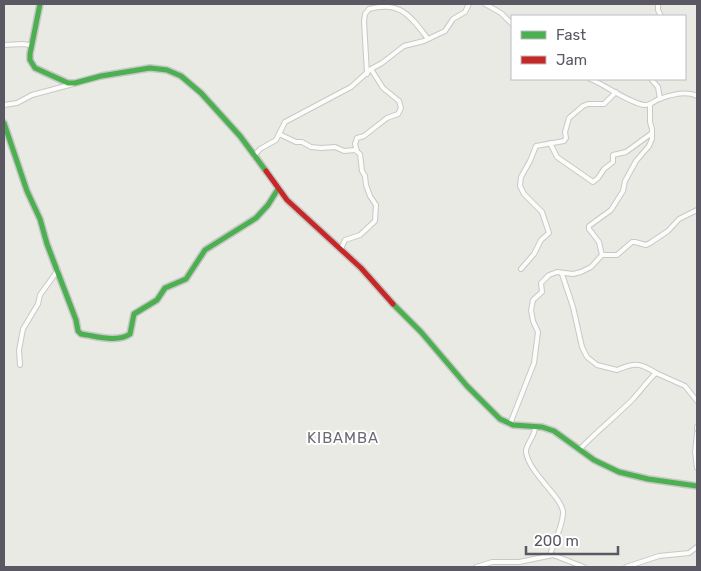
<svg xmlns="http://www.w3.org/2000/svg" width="701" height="571" viewBox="0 0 701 571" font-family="Rubik,sans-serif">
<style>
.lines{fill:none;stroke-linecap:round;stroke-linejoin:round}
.street-casing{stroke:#c8c8c7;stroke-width:6}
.fast-casing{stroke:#c6c7c7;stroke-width:8}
.jam-casing{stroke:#c6c7c7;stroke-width:8}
.street{stroke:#fcfcfb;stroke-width:4}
.fast{stroke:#4caf50;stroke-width:5}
.jam{stroke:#c62828;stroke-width:5}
.labels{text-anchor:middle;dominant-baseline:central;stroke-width:4;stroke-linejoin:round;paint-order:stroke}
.quarter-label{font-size:15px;letter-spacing:1px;fill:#6b6a75;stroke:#fff}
</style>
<rect width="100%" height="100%" fill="#e8eae3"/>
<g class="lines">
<g class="street-casing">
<g id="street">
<polyline points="485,4 501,13 512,24"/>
<polyline points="658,4 658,10 661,16"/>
<polyline points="4,45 22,44 31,45"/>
<path d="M 367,74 L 364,21 L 365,14 L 369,9 C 401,0 411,17 428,39"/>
<path d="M 590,79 C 606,85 627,102 644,105 C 650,106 654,101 659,99 C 670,95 686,90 697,96"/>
<polyline points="651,79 658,87 660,99"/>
<polyline points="4,105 17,103 32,95 73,84"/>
<polyline points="279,134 296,142 302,142 311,147 321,148 335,147 344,151 355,150 360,154 362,171 365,176 366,185 370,196 376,205 375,221 360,235 345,240 341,249"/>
<polyline points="550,143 557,157 593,182 598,178 604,169 613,162 613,155 626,152 652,133"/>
<polyline points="357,151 355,144 357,138 364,136 387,118 398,114 401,108 399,101 383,88 371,69"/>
<polyline points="254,156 260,149 276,140 285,122 351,87 371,69 382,63 404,46 424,41 445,31 453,19 465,12 469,4"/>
<polyline points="602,255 599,242 589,229 589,226 611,210 623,191 625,181 636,161 649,146 652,139 652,129 650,122 650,104"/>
<polyline points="521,269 534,254 541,240 549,233 542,212 524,194 520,186 521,177 530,161 536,146 564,141 566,138 565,132 569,118 583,106 588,104 604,104 616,92"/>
<path d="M 562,274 L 573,307 L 582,347 L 587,357 L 597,365 L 617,370 C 634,363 639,362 656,373"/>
<polyline points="20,365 19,350 23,329 38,304 40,295 58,270"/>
<polyline points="510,424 534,363 538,332 533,321 531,310 533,300 542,292 541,283 549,275 557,272 573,274 581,272 591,267 602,255 617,255 632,242 635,242 646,245 650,243 668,231 679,219 697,210"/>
<path d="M 535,427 C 535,437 525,445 526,452 C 529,474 565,499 563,514 C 562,528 554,542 550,555"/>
<polyline points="697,427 697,429"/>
<polyline points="697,433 695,452 697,468"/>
<path d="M 580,449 C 596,432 615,417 632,400 C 640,392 647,381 656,373 L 685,386 L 697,401"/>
<polyline points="476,567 492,562 519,562 553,555 584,567"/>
<polyline points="626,567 659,556 689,553 697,547"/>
</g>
</g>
<g class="fast-casing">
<g id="fast">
<polyline points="40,4 30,54 30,60 35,68 68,83 75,83 101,76 150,68 167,70 181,76 201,93 240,136 266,171"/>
<path d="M 4,123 L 27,191 L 40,219 L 47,244 L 76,320 L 78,331 L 81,334 C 96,336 117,343 130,334 L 134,314 L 157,300 L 165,288 L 186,279 L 205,250 L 256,218 L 268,205 L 278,189"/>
<polyline points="393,304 421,332 467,386 500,419 513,425 542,427 554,431 594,460 619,472 648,479 697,486"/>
</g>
</g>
<g class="jam-casing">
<polyline id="jam" points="266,171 287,200 361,268 393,304"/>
</g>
<use href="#street" class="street"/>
<use href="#fast" class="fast"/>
<use href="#jam" class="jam"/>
</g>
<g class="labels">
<g class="quarter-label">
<text x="343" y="438">KIBAMBA</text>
</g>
</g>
<rect width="701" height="571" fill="none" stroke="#5a5963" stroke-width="10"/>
<rect x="511" y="15" width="175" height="65" fill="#ffffff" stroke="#bdbdc1"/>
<rect x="521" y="31" width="25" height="8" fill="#4caf50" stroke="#bdbdc1"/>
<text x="556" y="40" font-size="15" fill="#5a5963">Fast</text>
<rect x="521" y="56" width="25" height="8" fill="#c62828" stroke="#bdbdc1"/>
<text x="556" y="65" font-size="15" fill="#5a5963">Jam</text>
<path d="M526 546v8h92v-8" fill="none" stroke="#5a5963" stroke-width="2.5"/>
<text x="534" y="546" font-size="15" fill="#5a5963" stroke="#ffffff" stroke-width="4" paint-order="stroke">200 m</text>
</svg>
